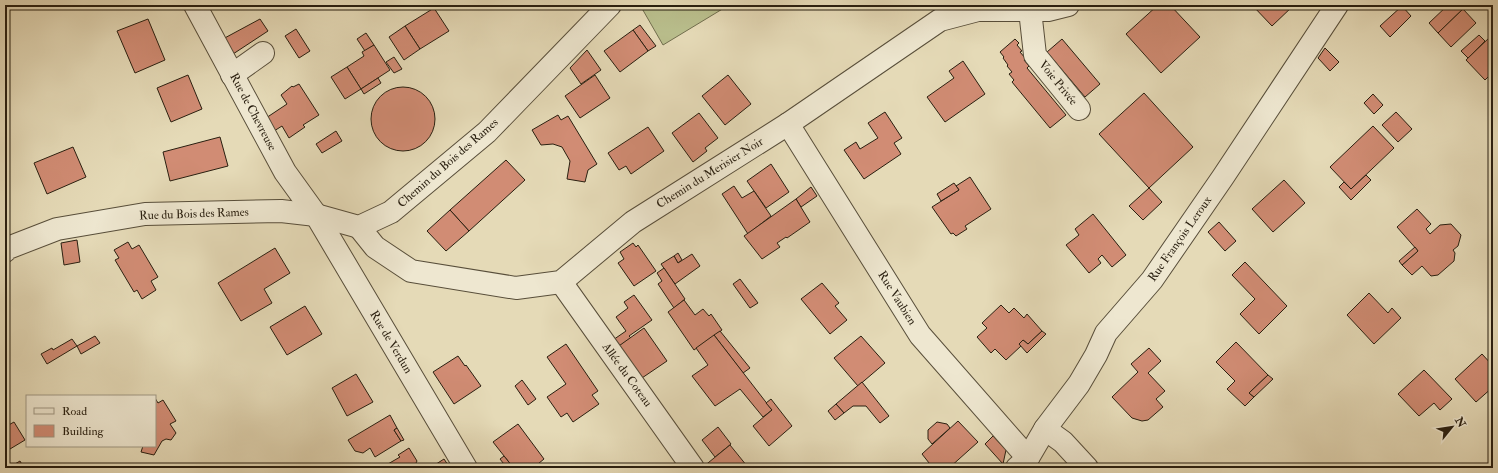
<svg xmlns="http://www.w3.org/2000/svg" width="1498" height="473" viewBox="0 0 1498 473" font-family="'IM FELL Double Pica',serif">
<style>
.green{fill:#b9be8c;stroke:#716e4e}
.building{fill:#d18c74;stroke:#291f10}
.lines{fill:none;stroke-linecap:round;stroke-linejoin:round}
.minor-casing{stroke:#584e3a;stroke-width:24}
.minor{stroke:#eee7d0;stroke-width:22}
.labels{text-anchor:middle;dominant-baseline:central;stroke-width:3.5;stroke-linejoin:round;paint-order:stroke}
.street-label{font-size:12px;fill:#291f10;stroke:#eee7d0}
</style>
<rect width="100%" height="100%" fill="#e5dab7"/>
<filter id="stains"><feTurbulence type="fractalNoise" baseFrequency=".005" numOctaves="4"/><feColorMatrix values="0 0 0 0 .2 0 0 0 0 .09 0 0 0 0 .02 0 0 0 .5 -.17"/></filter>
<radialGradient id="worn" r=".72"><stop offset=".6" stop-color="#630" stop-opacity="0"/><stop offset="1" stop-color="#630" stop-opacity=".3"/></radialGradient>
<polygon class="green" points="640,5 729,5 663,45"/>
<g class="building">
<polygon points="1158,5 1170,5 1200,37 1161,73 1126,34"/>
<polygon points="1252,5 1294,5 1272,26"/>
<polygon points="1448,5 1467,5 1438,33 1429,23"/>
<polygon points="1402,6 1411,16 1390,37 1380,26"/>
<polygon points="434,8 449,31 420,49 405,26"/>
<polygon points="1463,9 1476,23 1451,47 1438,33"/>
<polygon points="148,19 165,60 135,73 117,31"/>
<polygon points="260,19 268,31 230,56 221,40"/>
<polygon points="640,25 656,46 648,51 633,30"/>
<polygon points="405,26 420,49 404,60 389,37"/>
<polygon points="296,29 310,51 299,58 285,36"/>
<polygon points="633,30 648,51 620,72 604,51"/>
<polygon points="366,33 374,45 365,51 357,39"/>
<polygon points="1479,35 1485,41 1468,58 1461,51"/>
<polygon points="1490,37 1493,41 1493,72 1485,80 1466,60"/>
<polygon points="1015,39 1019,43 1017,45 1022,51 1020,52 1026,59 1024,60 1029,66 1027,68 1066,115 1050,128 1012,82 1014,80 1009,74 1012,72 1007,66 1008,65 1003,58 1004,57 1000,52"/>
<polygon points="1062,39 1100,84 1085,97 1047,52"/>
<polygon points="374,45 390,70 361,89 347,67 364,56 362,52"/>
<polygon points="1325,48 1339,62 1330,71 1318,58"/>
<polygon points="587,50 601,70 581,84 570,68"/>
<polygon points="394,57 402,69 394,73 386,62"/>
<polygon points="963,61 985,94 945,122 927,97 954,78 949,71"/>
<polygon points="347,67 361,89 345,99 331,77"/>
<polygon points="188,75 202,109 171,122 157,88"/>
<polygon points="595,75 610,98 580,118 565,96"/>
<polygon points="728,75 751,104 725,125 702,96"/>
<polygon points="378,78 381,83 364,94 361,89"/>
<polygon points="299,84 319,115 303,125 305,127 289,138 282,126 274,131 266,118 287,104 281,95 292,86 293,87"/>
<circle cx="403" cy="119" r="32"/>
<polygon points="1144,93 1193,147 1149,188 1099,134"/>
<polygon points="1373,94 1383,105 1374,114 1364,103"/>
<polygon points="885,112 902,138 894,143 901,154 864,179 844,150 856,142 860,149 878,138 868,123"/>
<polygon points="1396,112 1412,129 1398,142 1382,125"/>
<polygon points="699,113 718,138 705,148 707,151 693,162 672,133"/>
<polygon points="558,115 561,120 568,116 597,164 588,170 585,182 567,179 570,161 562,147 553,144 541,145 532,130"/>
<polygon points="1373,126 1394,148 1351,189 1330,167"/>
<polygon points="648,127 664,151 631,174 626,166 619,170 608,153"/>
<polygon points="336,131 342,141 322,153 316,144"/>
<polygon points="220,137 228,166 170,181 163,152"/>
<polygon points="73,147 86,177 47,194 34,163"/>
<polygon points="506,160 525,180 469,231 450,210"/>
<polygon points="771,164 789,192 766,208 747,181"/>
<polygon points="1366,175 1371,180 1351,200 1339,187 1344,182 1351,189"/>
<polygon points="970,177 991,209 965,226 967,229 956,236 953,233 951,234 932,207 959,190 956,186"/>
<polygon points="1284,180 1305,203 1273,232 1252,209"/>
<polygon points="954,183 959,190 941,201 937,194"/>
<polygon points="734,186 742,198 754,191 771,216 748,234 722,194"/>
<polygon points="811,187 817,196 801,207 796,199"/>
<polygon points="1149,188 1162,202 1143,220 1129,206"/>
<polygon points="796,199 810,222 787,238 786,237 777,243 780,247 762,259 744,236"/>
<polygon points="1417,209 1431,224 1426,229 1430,234 1440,225 1451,224 1461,235 1458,246 1453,250 1455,253 1454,261 1438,275 1431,276 1422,266 1412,275 1402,265 1418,251 1397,227"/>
<polygon points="450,210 469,231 446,251 427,231"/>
<polygon points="1093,214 1126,255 1112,267 1102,255 1098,259 1101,263 1089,273 1066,245 1079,235 1075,229"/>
<polygon points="1219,222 1236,241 1225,251 1208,232"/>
<polygon points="77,240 80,262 64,265 61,243"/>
<polygon points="128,242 132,249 139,245 158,277 151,281 156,290 142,299 137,290 134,292 115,260 119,258 114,250"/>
<polygon points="633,243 636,247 638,245 656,271 634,286 618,263 624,259 620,252"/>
<polygon points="1415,247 1418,251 1402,265 1399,261"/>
<polygon points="275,248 290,273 264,289 272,303 241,321 218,283"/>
<polygon points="678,253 682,260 678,263 674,256"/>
<polygon points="692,254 700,266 675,284 661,264 674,256 678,263"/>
<polygon points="1245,262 1287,306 1259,334 1240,314 1255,299 1232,275"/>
<polygon points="664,268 685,299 674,308 658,284 662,281 657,273"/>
<polygon points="740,279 758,303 750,308 733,284"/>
<polygon points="822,283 839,303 835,306 847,320 830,334 801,299"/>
<polygon points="1369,293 1388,313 1392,308 1401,318 1374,344 1347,315"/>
<polygon points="634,295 652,320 629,336 631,338 615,349 610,342 626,331 616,317 628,308 624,302"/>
<polygon points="684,300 695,315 703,309 709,316 711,314 722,330 694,350 668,312"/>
<polygon points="1001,305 1009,313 1014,308 1024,318 1027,314 1042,331 1028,344 1023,340 1019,344 1021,346 1006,360 995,349 991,353 977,337 987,328 982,323"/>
<polygon points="305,306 322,334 287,355 270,327"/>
<polygon points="644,328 667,361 639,380 616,348"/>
<polygon points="720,331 750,368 743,373 714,335"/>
<polygon points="1042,331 1046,334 1027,353 1019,344 1023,340 1028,344"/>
<polygon points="714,335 772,410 763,417 740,389 715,406 692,376 708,365 696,348"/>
<polygon points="95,336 100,343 81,354 77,346"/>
<polygon points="861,336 885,363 858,386 834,358"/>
<polygon points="72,339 77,346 47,364 41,354 52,348 53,350"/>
<polygon points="1236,342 1268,375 1249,393 1254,397 1245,406 1227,389 1235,381 1216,362"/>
<polygon points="566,344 598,391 592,395 599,404 573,422 567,413 561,417 547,397 566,384 547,357"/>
<polygon points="1149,348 1161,361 1148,373 1165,391 1156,399 1163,407 1148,420 1142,421 1132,418 1112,397 1138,372 1131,364"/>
<polygon points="1482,354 1493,366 1493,387 1476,402 1455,379"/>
<polygon points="458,356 465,366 466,365 481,386 454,404 433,372"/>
<polygon points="1424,370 1452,399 1440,410 1434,403 1419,416 1398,394"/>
<polygon points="356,374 373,402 347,416 332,388"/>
<polygon points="1268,375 1273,379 1254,397 1249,393"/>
<polygon points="522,380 536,399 528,405 515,386"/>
<polygon points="862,382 889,416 880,423 866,406 853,406 844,413 836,404"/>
<polygon points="155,398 158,403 163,400 176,421 170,424 176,433 171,440 166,439 162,441 154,455 141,452 143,446 155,446"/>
<polygon points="771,399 792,426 769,446 753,426 772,410 766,403"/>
<polygon points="836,404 844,413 835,420 828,411"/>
<polygon points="390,415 397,428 394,430 401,441 375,457 370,448 363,453 355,451 348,440"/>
<polygon points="958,421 978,442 949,468 933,468 922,454"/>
<polygon points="14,422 25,440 5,452 5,446 8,444 5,440 5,427"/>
<polygon points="937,422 947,424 950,428 932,444 928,439 928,430"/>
<polygon points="518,424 544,459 533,468 509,468 512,466 493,442"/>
<polygon points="718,427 731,444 715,457 702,440"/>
<polygon points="397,428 404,440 401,441 394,430"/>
<polygon points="993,436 1006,450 1003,464 985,444"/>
<polygon points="730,445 747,466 744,468 705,468 703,467"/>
<polygon points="409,448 417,461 415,465 411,468 381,468 400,457 398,455"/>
<polygon points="504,456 512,466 509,468 507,468 500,459"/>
<polygon points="444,459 450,468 430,468"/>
<polygon points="20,461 24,468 8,468"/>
</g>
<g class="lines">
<g class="minor-casing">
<g id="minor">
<polyline points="195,5 285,172 316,215 466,468"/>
<polyline points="1030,10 1035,55 1079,109"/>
<polyline points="232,75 263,53"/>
<polyline points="788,124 920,335 1028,458"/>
<polyline points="359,227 375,247 411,271 516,288 561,282 633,222 788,124 940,20 978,10 1048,10 1068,5"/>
<polyline points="5,251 8,248 57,229 145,214 281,211 316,215 359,227 391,212 487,132 610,5"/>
<polyline points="561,282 693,468"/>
<polyline points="1045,429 1063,442 1087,468"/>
<polyline points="1017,468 1028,458 1045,429 1079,384 1096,355 1106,333 1152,280 1223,177 1337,5"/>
</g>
</g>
<use href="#minor" class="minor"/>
</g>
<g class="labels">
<g class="street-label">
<text transform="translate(1058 83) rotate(51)">Voie Privée</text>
<text transform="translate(253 112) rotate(62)">Rue de Chevreuse</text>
<text transform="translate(448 163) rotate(-41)">Chemin du Bois des Rames</text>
<text transform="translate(710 173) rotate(-32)">Chemin du Merisier Noir</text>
<text transform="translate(194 214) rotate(-2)">Rue du Bois des Rames</text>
<text transform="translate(1180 239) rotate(-55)">Rue François Leroux</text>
<text transform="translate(897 298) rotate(58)">Rue Vaubien</text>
<text transform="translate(391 342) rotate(59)">Rue de Verdun</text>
<text transform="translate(627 375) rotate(54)">Allée du Coteau</text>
</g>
</g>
<rect width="1498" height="473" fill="none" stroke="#e5dab7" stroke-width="20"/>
<rect x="6" y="6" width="1486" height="461" fill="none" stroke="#291f10" stroke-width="2"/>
<rect x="10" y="10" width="1478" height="453" fill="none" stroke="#291f10"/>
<rect x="26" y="395" width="130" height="52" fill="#eee7d0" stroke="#9f9783"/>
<rect x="34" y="408" width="20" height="6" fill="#eee7d0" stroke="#9f9783"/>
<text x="62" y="415" font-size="12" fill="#291f10">Road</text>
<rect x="34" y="425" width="20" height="12" fill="#d18c74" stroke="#9f9783"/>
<text x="62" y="435" font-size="12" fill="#291f10">Building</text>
<g transform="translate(1452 427) rotate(60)" stroke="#eee7d0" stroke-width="3" paint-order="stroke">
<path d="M0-3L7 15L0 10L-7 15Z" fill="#291f10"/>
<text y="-6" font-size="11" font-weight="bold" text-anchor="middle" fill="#291f10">N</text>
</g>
<rect width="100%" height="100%" filter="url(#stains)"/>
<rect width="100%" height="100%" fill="url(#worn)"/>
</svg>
